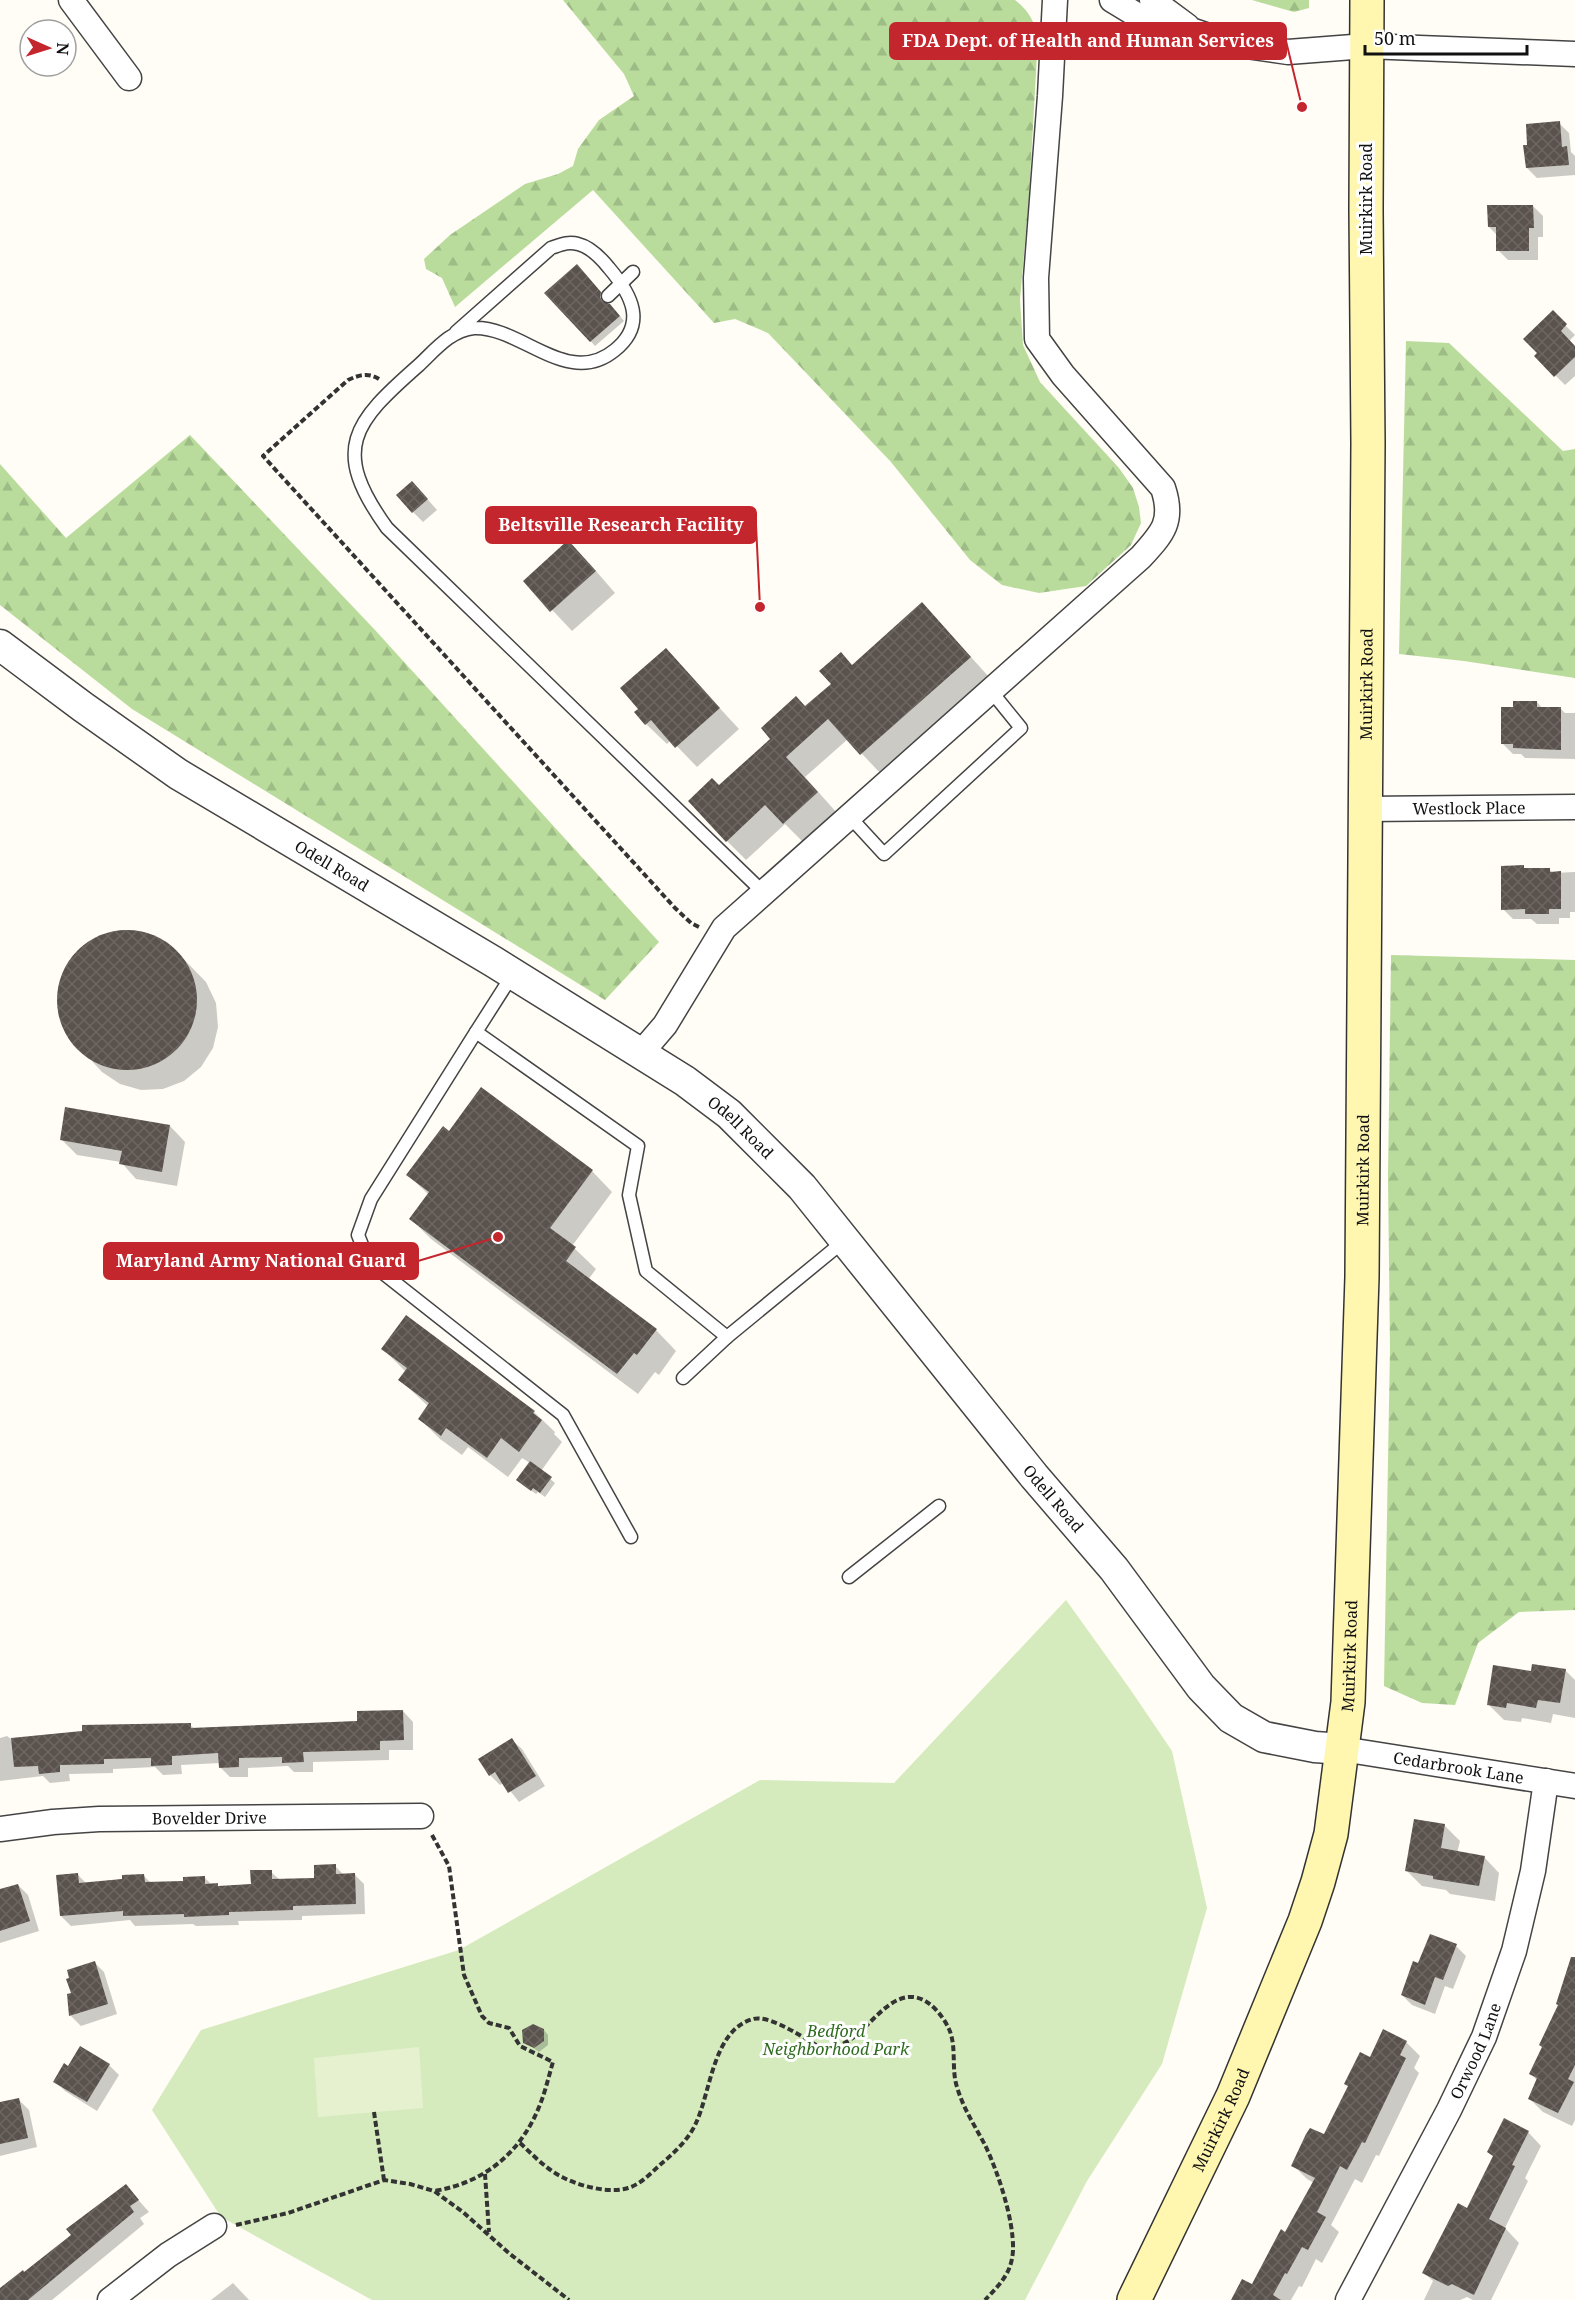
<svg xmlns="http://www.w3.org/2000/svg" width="1575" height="2300" viewBox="0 0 1575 2300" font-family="'Noto Serif',serif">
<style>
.grass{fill:#d5ebbd}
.forest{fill:url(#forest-firs)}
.pitch{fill:#e6f2cf}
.shadow{fill:#0003}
.building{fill:url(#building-cross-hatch)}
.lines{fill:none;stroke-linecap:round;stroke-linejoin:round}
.service-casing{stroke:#444;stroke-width:15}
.minor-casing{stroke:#444;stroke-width:27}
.tertiary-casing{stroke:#444;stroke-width:33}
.secondary-casing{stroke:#333;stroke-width:36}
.path{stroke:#333;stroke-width:4;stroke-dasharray:6 3;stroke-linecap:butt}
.service{stroke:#fff;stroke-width:12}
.minor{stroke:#fff;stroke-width:24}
.tertiary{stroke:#fff;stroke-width:30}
.secondary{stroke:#fff6b0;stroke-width:33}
.labels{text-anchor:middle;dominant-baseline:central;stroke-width:6;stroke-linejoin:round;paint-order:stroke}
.street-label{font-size:16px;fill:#111;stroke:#fff}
.park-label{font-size:16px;font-style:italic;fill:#2f6b1f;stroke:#fff}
.leader{fill:none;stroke:#c4262e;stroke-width:2}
.callout-dot{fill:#c4262e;stroke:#fff;stroke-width:2}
.callout{fill:#c4262e;stroke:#c4262e;stroke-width:2}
.callout-label{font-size:18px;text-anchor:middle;font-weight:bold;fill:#fff}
</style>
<defs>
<pattern id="forest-firs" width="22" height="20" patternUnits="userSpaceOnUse" patternTransform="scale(1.5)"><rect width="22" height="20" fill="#b9dc9c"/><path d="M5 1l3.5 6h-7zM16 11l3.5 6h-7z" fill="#9ebc85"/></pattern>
<pattern id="building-cross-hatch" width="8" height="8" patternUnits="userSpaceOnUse" patternTransform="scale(1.5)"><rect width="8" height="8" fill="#5a524d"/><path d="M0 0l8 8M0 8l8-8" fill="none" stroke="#6d6662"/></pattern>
</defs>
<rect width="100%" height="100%" fill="#fffdf5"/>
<polygon class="grass" points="1066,1600 1130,1689 1172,1751 1207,1908 1162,2064 1087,2181 1025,2300 372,2300 221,2217 152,2110 201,2030 459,1950 760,1780 894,1783"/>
<g class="forest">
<path d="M 563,0 L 1015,0 C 1029,11 1034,21 1038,37 L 1029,197 L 1020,300 L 1023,345 L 1040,382 L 1119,468 L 1133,488 L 1139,507 L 1141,523 L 1131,545 L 1086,586 L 1039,593 L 1002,585 L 970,560 L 891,462 L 768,333 L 735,319 L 714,323 L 593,190 L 455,307 L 442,278 L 426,269 L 424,259 L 450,235 L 525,184 L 558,174 L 573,166 L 578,149 L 599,120 L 634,96 L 624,74 Z"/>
<polygon points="1252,0 1309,0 1309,8 1294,12"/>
<polygon points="1406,341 1449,343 1563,451 1575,449 1575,678 1464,661 1399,654"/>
<polygon points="190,435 375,630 659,942 605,1000 132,709 0,605 0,464 66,538"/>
<polygon points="1391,955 1575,960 1575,1610 1519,1612 1478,1643 1455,1705 1422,1703 1384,1686 1390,1348 1388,1178"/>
</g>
<polygon class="pitch" points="419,2047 423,2108 318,2117 314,2058"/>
<g class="shadow">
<polygon points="1559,123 1569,133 1571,152 1575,156 1575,175 1537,178 1527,168 1529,146"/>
<polygon points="1533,206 1543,216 1543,237 1538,237 1538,260 1508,260 1498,250 1497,235 1489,227"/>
<polygon points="582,271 605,297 604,303 615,310 624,321 595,346 547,293"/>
<polygon points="1553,313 1575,335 1569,341 1575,347 1575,376 1565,385 1536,356 1539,353"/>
<polygon points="422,493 437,510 423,522 413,512"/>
<polygon points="589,563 615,593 572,631 525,581"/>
<polygon points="941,624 989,677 881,774 848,739 805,777 837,813 804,843 785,824 746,860 727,841 719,787 852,666"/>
<polygon points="666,650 739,729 697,767 671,740 667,744 646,724"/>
<polygon points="1537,702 1543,709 1560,708 1565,713 1575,713 1575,759 1525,758 1521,754 1513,754 1503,744 1515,708"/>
<polygon points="1549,869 1553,873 1575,872 1575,912 1570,912 1570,918 1559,918 1559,924 1537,924 1531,919 1513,919 1503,909"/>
<polygon points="123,930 147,933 168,943 206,982 216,1003 218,1027 213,1048 201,1067 184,1081 163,1089 141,1090 120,1084 102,1072 67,1034 59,1013 58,990 66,967 80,948 100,935"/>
<polygon points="170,1126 185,1142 177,1186 136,1179 121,1162 77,1155 61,1139"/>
<polygon points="449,1133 592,1171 612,1192 572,1246 596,1269 588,1280 656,1330 676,1351 659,1375 655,1372 638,1394 431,1239 411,1219 429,1195 408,1175"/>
<polygon points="406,1318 534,1412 555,1432 554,1434 562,1442 541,1471 555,1483 545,1497 538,1492 536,1494 522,1484 530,1463 522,1458 508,1477 468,1447 462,1455 440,1439 420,1419 429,1407 400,1380 406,1372 383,1349"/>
<polygon points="1565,1670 1575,1680 1575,1718 1553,1714 1551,1723 1522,1718 1521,1722 1504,1720 1488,1704 1532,1673"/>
<polygon points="403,1711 413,1722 413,1750 389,1750 389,1760 313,1762 313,1772 294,1772 288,1766 248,1768 248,1777 230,1777 220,1767 220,1763 181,1765 182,1774 163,1775 155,1767 113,1769 113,1773 69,1774 70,1781 50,1783 43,1776 0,1781 0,1738 7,1736 11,1739 190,1725 195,1729 359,1722"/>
<polygon points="512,1740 522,1749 545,1786 519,1802 504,1783 500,1785 490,1775"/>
<polygon points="1444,1825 1460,1841 1457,1853 1484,1857 1499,1873 1495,1901 1450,1894 1446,1890 1422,1886 1407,1871"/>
<polygon points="335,1866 344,1875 354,1874 364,1884 365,1914 302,1916 302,1920 238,1921 239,1925 196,1926 193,1924 135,1926 130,1920 71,1926 61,1916 77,1874 87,1884 144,1876 151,1883 184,1882 204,1877 212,1885 217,1885 220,1887 252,1885 271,1872 280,1880 316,1880"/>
<polygon points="18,1885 28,1895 39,1931 0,1943 0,1891"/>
<polygon points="1456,1946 1466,1956 1453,1989 1445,1986 1435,2014 1412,2005 1402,1995 1419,1965"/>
<polygon points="94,1962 104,1972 117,2014 81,2026 71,2016 69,1995 73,1994"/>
<polygon points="1575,1972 1575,2120 1572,2126 1543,2112 1529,2098 1538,2081 1531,2074"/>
<polygon points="544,2030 548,2035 548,2045 539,2052 525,2042"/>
<polygon points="1406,2042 1420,2056 1414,2068 1419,2073 1379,2156 1376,2155 1362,2183 1355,2179 1331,2225 1339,2232 1322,2263 1316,2259 1302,2287 1299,2286 1291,2300 1233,2300 1252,2286 1286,2234 1314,2183 1307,2179 1293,2165 1324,2136 1349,2087 1346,2084 1371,2059"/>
<polygon points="109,2065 119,2075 97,2111 65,2091 55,2081 69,2068"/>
<polygon points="19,2100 29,2110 37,2147 0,2156 0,2104"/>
<polygon points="1528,2132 1541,2146 1525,2178 1528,2181 1505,2228 1519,2243 1491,2300 1473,2300 1467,2297 1460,2300 1424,2300 1433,2281 1424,2273 1467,2210 1494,2157 1489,2152"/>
<polygon points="126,2186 149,2212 140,2218 144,2224 52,2300 0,2300 0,2290 24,2274 73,2235"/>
<polygon points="233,2283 249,2300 211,2300"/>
</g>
<g class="building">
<polygon points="1560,121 1562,147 1567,146 1569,165 1526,168 1523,145 1527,145 1526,124"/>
<polygon points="1487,205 1533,205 1534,228 1529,228 1529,251 1496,251 1496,227 1488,227"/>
<polygon points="577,264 601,292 600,297 602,301 610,304 620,316 590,342 544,293"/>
<polygon points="1553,310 1567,324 1561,331 1575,346 1575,357 1554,377 1534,356 1537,353 1523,339"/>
<polygon points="412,481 428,499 412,513 396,495"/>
<polygon points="568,540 596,571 550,612 523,581"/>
<polygon points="922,602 971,657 860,755 828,719 786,757 818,792 783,824 765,805 726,842 688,801 712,778 719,785 770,739 761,728 796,696 805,706 831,684 819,671 841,652 852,665"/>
<polygon points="666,648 720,708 675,748 651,720 645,725 634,712 638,709 620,688"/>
<polygon points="1513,701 1537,701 1537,707 1561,707 1561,750 1513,748 1513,744 1501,744 1501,707 1513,707"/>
<polygon points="1524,865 1524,868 1550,868 1550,872 1561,871 1561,909 1549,909 1549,914 1525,914 1525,909 1501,910 1501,866"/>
<circle cx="127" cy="1000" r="70"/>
<polygon points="481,1087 593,1170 550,1228 576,1247 566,1261 657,1329 637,1355 634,1353 617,1374 409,1219 429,1192 406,1175 443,1126 449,1131"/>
<polygon points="65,1107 170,1125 162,1172 119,1164 122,1151 60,1140"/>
<polygon points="406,1315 535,1411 533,1413 542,1420 519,1452 501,1438 487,1458 446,1428 441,1436 418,1419 429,1403 398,1380 407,1368 381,1349"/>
<polygon points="530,1461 552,1477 540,1493 533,1488 531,1491 516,1480"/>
<polygon points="1532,1664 1566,1669 1560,1703 1538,1700 1536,1708 1507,1703 1506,1708 1487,1705 1493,1665 1531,1671"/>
<polygon points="403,1710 404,1740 380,1741 380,1750 303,1752 304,1762 282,1763 282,1757 239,1758 239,1767 219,1768 218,1753 172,1756 172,1765 151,1766 151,1758 104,1759 104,1764 60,1765 60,1772 39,1774 38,1766 14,1767 11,1738 82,1731 82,1725 191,1723 191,1728 357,1721 357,1711"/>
<polygon points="512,1738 536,1776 508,1793 495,1772 489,1776 478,1759"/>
<polygon points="1414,1819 1445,1824 1441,1848 1485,1856 1479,1886 1433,1879 1433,1876 1405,1871"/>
<polygon points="336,1864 336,1874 355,1873 356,1904 293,1906 293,1910 229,1912 229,1915 184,1917 184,1914 123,1916 123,1911 60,1916 56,1875 78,1873 79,1883 122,1879 122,1875 144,1874 145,1882 183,1881 183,1877 205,1876 205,1884 218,1883 218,1886 251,1884 250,1870 272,1870 272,1879 314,1878 314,1865"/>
<polygon points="18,1884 30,1921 0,1931 0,1889"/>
<polygon points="1430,1934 1457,1944 1443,1980 1435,1977 1425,2005 1401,1995 1413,1961 1418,1963"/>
<polygon points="1571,1957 1575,1957 1575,2065 1568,2079 1574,2082 1558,2113 1528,2099 1537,2078 1529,2074 1542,2047 1539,2045 1558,2005 1556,2004"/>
<polygon points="95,1961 108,2004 69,2016 67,1994 71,1993 66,1979 69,1978 67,1970"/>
<polygon points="533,2024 544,2029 544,2041 534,2048 523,2043 522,2030"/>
<polygon points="1383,2029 1407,2041 1400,2055 1406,2058 1365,2143 1362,2142 1347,2170 1340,2166 1317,2212 1326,2217 1308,2250 1302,2247 1287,2274 1285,2273 1273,2295 1281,2300 1231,2300 1242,2279 1252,2284 1281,2229 1285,2232 1315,2178 1291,2166 1306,2134 1310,2128 1324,2134 1348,2086 1344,2084 1360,2052 1370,2057"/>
<polygon points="80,2046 110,2064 87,2102 53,2082 64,2063 68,2066"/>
<polygon points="19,2098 28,2138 0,2144 0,2102"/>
<polygon points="1504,2118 1529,2131 1512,2165 1515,2166 1489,2219 1506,2228 1474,2295 1452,2284 1448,2286 1422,2273 1458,2203 1467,2208 1493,2156 1487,2152"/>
<polygon points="126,2184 139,2200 130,2206 134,2212 28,2300 0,2300 0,2288 23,2270 24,2272 71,2235 66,2229"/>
</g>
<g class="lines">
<g class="service-casing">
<g id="service">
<polyline points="608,296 633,272"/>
<path d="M 456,332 L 551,248 C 560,245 568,241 578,244 C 591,247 601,258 609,268 C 632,295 647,324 615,350 C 568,389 521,326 474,328 C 451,330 435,350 419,365 C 353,423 330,449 387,528 L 764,893"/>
<polyline points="850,817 884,854 1021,728 991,691"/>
<polyline points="513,974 476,1032 638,1146 629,1195 646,1271 727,1337 844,1241"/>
<polyline points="476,1032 371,1199 358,1235 369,1262 563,1415 631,1537"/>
<polyline points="683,1378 727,1337"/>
<polyline points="849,1577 939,1506"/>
</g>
</g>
<g class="minor-casing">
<g id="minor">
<polyline points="71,0 129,78"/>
<polyline points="1112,0 1150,23 1194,31 1232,44 1288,52 1366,46 1575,54"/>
<polyline points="1152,0 1187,26"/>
<path id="s1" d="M 1364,809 L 1575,807"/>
<path d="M 641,1053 L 665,1025 L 724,928 L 1141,557 C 1163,533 1174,521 1163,488 L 1063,375 L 1037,339 L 1036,278 L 1050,96 L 1055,0"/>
<path id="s2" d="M 1342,1749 L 1575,1786"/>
<path id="s3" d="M 0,1829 L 53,1822 L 99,1819 L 421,1816"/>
<polyline points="110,2300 168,2255 214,2226"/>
<path id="s4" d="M 1348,2300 L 1449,2110 L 1484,2037 L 1514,1951 L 1533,1871 L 1546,1781"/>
</g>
</g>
<g class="tertiary-casing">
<g id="tertiary">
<path id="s5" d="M 0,645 L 83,707 L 178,774 L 494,962 L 685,1081 L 729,1114 L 802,1187 L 1034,1476 L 1114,1569 L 1201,1687 L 1231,1718 L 1264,1737 L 1315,1747 L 1342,1749"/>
</g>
</g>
<g class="secondary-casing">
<g id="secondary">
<path id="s6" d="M 1134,2300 L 1233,2096 L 1305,1921 L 1318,1882 L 1331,1834 L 1348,1702 L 1362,1277 L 1368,443 L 1366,209 L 1367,0"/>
</g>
</g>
<g class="path">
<path d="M 379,379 C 368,372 359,375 348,380 L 263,456 L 675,908 L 691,923 L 699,927"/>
<path d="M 432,1835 L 449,1866 L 464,1975 L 482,2016 L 489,2023 L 509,2028 L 520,2046 L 553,2062 C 549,2075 546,2089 541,2102 C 523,2151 485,2183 434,2191"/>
<polyline points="374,2112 384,2180"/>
<path d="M 520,2143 C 533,2155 546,2169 562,2177 C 579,2186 610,2194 628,2188 C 641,2184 651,2173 661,2164 C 674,2153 689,2139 696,2123 C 711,2091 713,2030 753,2019 C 771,2014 810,2042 826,2051 C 836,2048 846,2043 854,2037 C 871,2024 890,1995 913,1997 C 929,1998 943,2016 949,2029 C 957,2047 951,2069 957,2087 C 963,2108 975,2126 985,2145 C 998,2172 1014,2220 1013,2250 C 1012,2273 1000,2284 985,2300"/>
<polyline points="485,2174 489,2232"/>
<polyline points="236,2225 288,2213 384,2180 410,2184 434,2191 463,2212 510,2254 569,2300"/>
</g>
<use href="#service" class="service"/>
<use href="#minor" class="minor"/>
<use href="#tertiary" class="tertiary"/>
<use href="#secondary" class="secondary"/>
</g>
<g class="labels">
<g class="street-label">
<text transform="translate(1366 199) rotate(-90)">Muirkirk Road</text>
<text stroke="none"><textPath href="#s6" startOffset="1658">Muirkirk Road</textPath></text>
<text stroke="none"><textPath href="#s1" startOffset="105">Westlock Place</textPath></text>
<text stroke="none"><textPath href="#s5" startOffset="399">Odell Road</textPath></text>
<text stroke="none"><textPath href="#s5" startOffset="885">Odell Road</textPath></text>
<text stroke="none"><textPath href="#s6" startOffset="1172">Muirkirk Road</textPath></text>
<text stroke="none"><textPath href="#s5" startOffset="1371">Odell Road</textPath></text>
<text stroke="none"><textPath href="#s6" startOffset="686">Muirkirk Road</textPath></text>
<text stroke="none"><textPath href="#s2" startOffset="118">Cedarbrook Lane</textPath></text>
<text stroke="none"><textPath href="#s3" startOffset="210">Bovelder Drive</textPath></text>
<text stroke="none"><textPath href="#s4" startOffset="280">Orwood Lane</textPath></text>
<text stroke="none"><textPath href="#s6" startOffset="200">Muirkirk Road</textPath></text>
</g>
<g class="park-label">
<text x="836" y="2031">Bedford<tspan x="836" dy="18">Neighborhood Park</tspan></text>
</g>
</g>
<path class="leader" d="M1302 107L1286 41M760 607L756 525M498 1237L418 1261"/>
<g class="callout-dot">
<circle cx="1302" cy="107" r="6"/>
<circle cx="760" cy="607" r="6"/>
<circle cx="498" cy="1237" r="6"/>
</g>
<g class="callout">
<rect x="890" y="23" width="396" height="36" rx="6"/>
<rect x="486" y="507" width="270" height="36" rx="6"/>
<rect x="104" y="1243" width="314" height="36" rx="6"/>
</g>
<g class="callout-label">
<text x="1088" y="47">FDA Dept. of Health and Human Services</text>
<text x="621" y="531">Beltsville Research Facility</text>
<text x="261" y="1267">Maryland Army National Guard</text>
</g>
<g transform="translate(48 48) rotate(93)"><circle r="28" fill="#ffffff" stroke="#a0a0a0" stroke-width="1.5"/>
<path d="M0-4.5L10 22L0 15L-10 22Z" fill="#c4262e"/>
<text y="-9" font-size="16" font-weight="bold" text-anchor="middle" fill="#111111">N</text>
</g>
<path d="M1365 45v9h162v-9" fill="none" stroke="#111111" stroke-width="3"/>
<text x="1374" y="45" font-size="18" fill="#111111" stroke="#ffffff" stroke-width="4.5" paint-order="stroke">50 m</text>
</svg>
